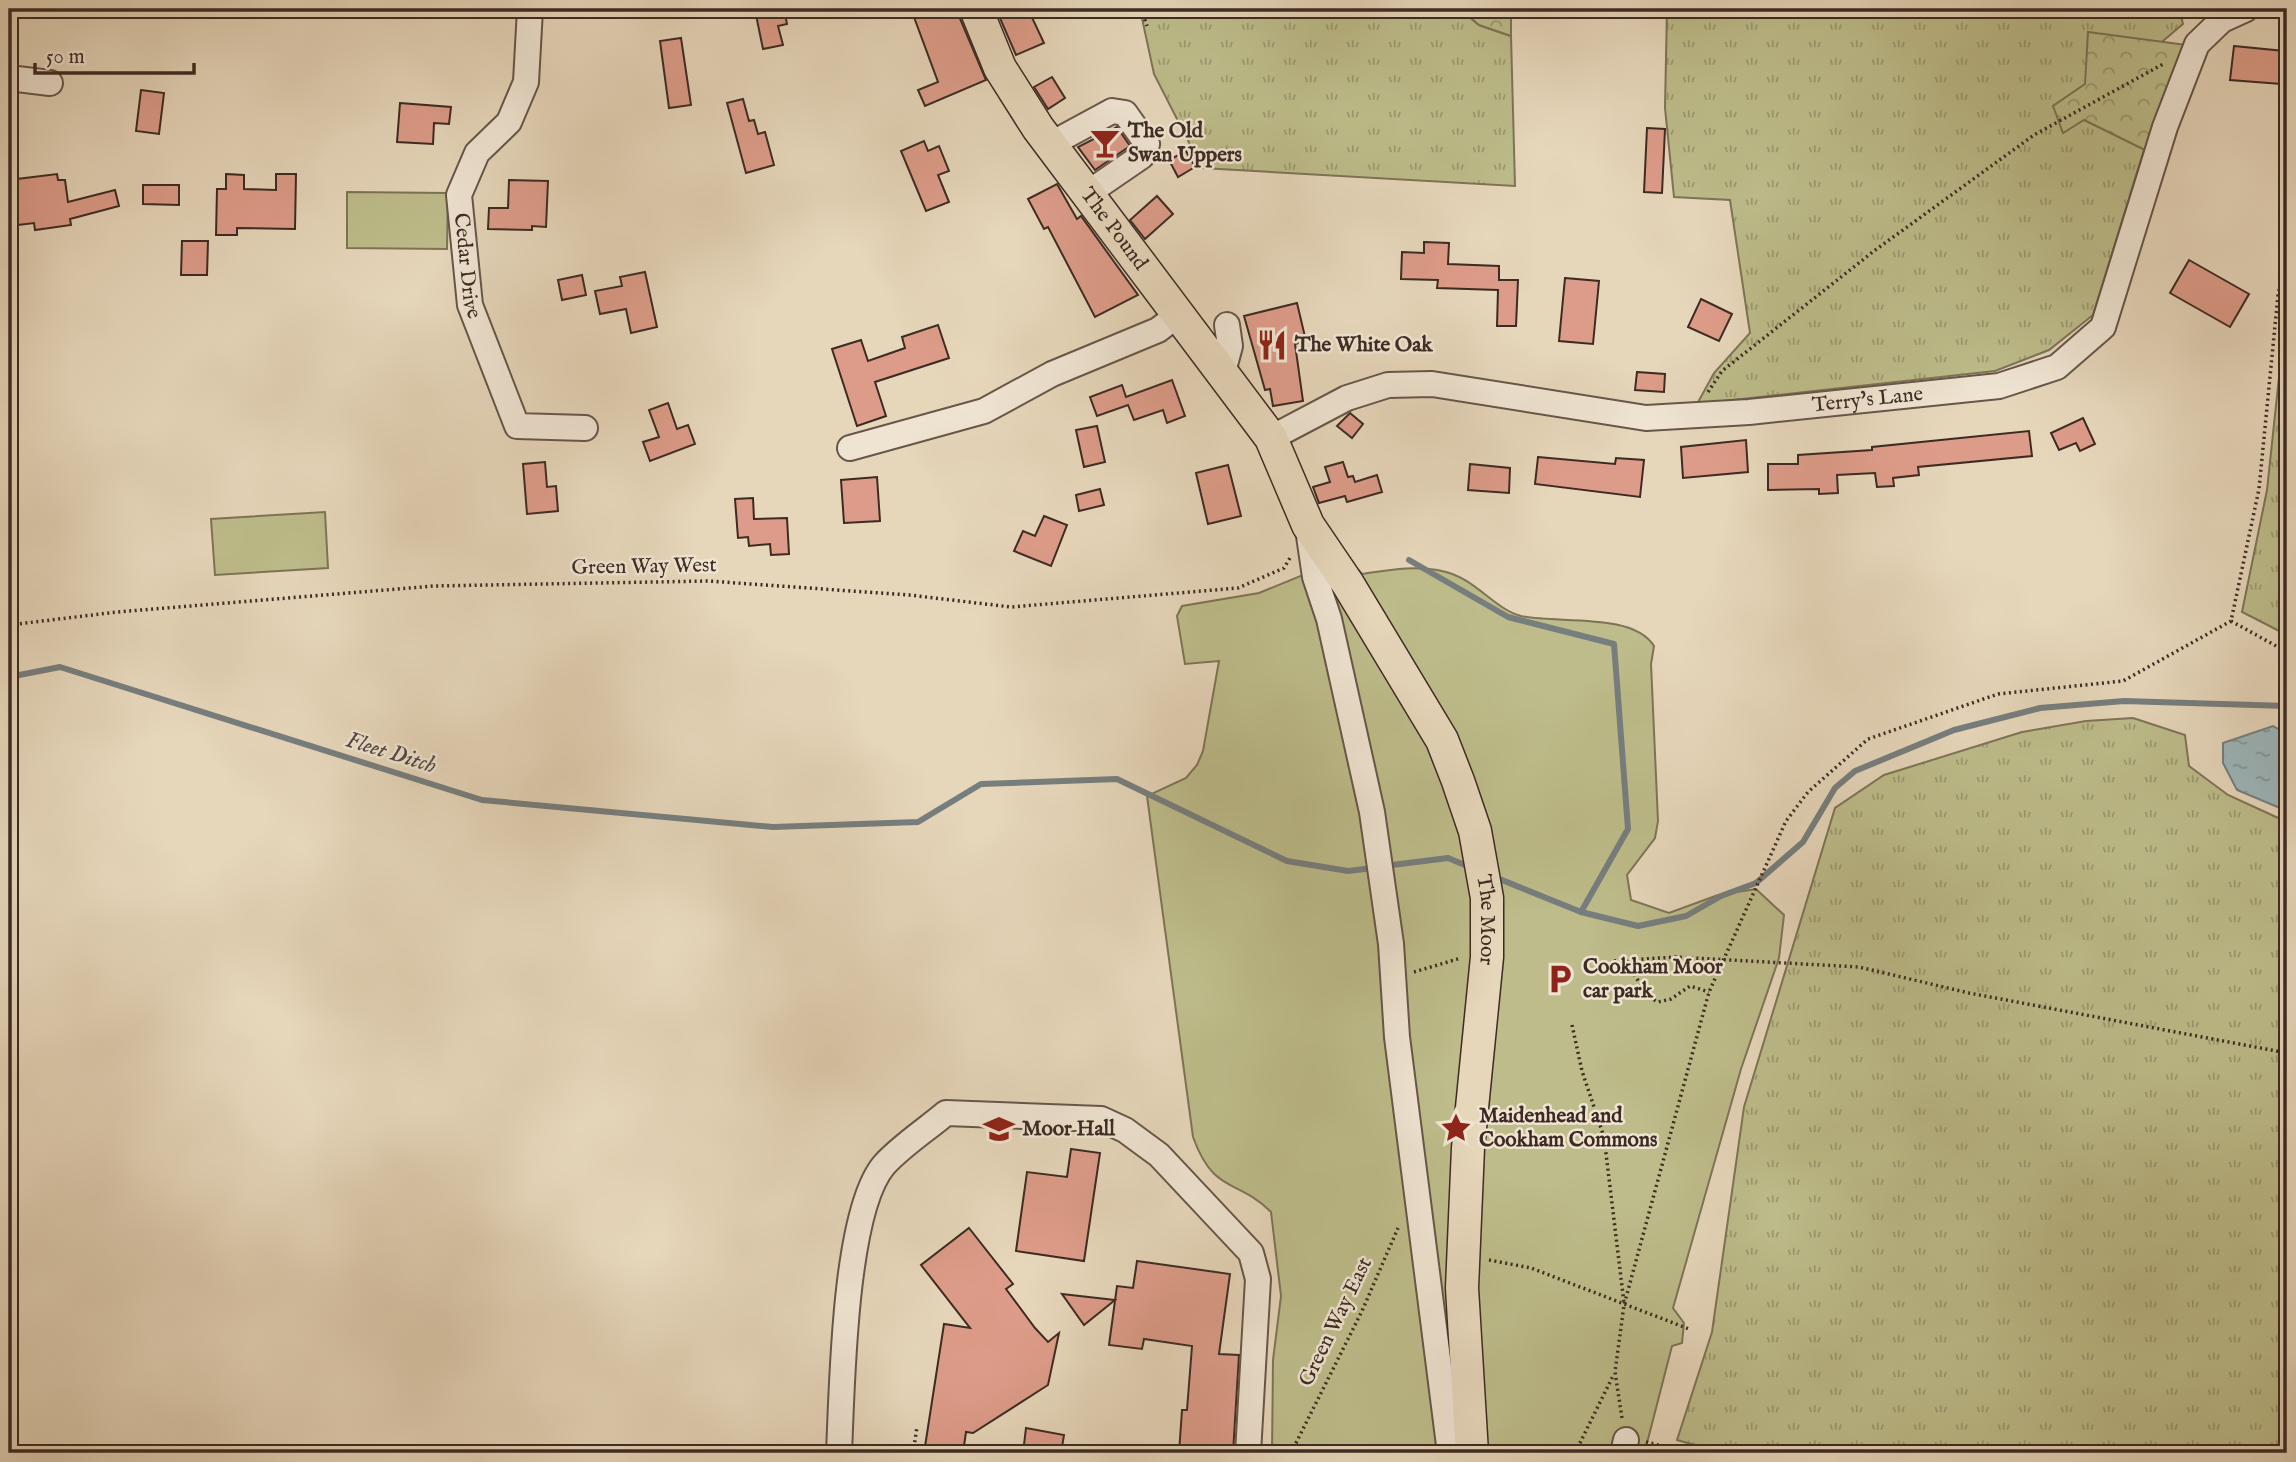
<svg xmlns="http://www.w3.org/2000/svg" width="2296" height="1462" viewBox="0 0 2296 1462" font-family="'IM FELL English',serif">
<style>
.grass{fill:url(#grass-tufts);stroke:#7d7456;stroke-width:2}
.forest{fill:url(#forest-crowns);stroke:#7d7456;stroke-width:2}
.park{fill:#bdbc8a;stroke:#7d7456;stroke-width:2}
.water{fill:url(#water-ripples);stroke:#767e7e;stroke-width:2}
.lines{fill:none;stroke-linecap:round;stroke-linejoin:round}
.stream{stroke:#767e7e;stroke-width:6}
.building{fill:#dd9c89;stroke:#3d2b23;stroke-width:2}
.minor-casing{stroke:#675649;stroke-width:28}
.major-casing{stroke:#3d2b23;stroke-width:35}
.path{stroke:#3d2b23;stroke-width:3.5;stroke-dasharray:2 3.5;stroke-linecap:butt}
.minor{stroke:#efe4d2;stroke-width:24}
.major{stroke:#e6d6ba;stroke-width:32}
.labels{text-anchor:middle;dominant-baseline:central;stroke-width:5;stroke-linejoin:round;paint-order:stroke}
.poi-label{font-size:21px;font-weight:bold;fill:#3d2b23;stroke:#efe4d2;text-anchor:start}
.street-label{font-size:21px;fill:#3d2b23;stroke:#efe4d2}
.water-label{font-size:23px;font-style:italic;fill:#504741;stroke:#efe4d2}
</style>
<defs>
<pattern id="grass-tufts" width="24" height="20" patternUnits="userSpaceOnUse" patternTransform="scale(1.75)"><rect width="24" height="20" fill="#bdbc8a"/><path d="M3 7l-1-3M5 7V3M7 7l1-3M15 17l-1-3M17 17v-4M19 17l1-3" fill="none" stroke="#9b9970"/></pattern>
<pattern id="forest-crowns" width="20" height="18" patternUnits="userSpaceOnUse" patternTransform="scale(1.75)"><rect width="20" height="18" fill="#bdbc8a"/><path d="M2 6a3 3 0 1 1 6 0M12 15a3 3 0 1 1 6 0" fill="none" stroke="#9b9970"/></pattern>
<pattern id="water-ripples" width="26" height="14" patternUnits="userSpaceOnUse" patternTransform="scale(1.75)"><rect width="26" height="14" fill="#9cb6bb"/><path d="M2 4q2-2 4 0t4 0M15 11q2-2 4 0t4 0" fill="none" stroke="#809498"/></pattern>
</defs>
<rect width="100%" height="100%" fill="#e6d6ba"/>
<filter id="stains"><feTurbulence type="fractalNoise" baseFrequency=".00286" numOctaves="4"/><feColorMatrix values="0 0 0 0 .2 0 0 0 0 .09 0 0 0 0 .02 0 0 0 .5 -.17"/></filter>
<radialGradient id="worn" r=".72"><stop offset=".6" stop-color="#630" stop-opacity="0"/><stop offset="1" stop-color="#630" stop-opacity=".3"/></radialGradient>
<g class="grass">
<polygon points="1140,9 1460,9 1479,25 1511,36 1515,186 1202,168 1154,74"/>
<polygon points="1667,9 2179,9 2183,24 2143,58 2148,137 2093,315 2049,350 1995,371 1697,404 1714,373 1750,333 1730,200 1674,197 1665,108"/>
<polygon points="2287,302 2287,635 2242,612 2267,490"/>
<polygon points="2133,718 2185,735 2189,766 2228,795 2287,822 2287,1453 1723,1453 1677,1440 1712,1332 1744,1107 1835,808 1884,775 2022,732 2086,721"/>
</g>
<g class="forest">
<polygon points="1460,9 1511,9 1511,36 1479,25"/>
<polygon points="2088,32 2187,45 2149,152 2084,120 2063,133 2053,106 2085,84"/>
</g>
<g class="park">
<polygon points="347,192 448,193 447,249 347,248"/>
<polygon points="325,512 328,568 215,575 211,519"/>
<path d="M 1347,557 L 1362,574 C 1389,570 1415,565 1442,571 C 1474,577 1494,609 1521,616 C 1557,624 1633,612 1654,646 L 1651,664 L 1658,821 L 1655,838 L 1627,875 L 1631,900 L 1669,913 L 1718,895 L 1756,889 L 1784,915 L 1779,958 L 1741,1069 L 1673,1308 L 1684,1323 L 1682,1343 L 1672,1346 L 1646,1447 L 1624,1446 L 1628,1453 L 1272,1453 L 1273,1360 L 1281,1296 L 1271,1212 C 1237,1178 1214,1195 1193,1137 L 1147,796 L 1186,778 L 1197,765 L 1203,751 L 1219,661 L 1185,664 L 1177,616 L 1182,606 L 1259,593 Z"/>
</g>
<polygon class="water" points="2273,726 2287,734 2287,811 2237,790 2223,763 2223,743"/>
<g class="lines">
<g class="stream">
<polyline points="1409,560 1508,617 1614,644 1628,829 1581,912"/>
<polyline points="9,677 60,667 482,800 773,827 918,822 981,784 1117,779 1287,861 1348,871 1373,868"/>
<polyline points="1384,866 1448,858 1472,868"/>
<polyline points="1492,876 1581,912 1638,926 1686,916 1721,896 1756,883 1803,842 1835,788 1855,771 1954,730 2040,708 2124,701 2287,706"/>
</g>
</g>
<g class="building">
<polygon points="784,9 787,24 778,26 783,45 763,49 756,15"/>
<polygon points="911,9 956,9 986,80 925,106 918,90 938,82"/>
<polygon points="996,9 1028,9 1044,43 1016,55"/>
<polygon points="681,38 691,105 669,108 660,41"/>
<polygon points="2234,46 2284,51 2281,84 2230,80"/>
<polygon points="1052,77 1065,98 1048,109 1034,87"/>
<polygon points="141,90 164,93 159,134 136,131"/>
<polygon points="743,99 749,121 754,120 758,134 765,132 774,165 746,173 727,103"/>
<polygon points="400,103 451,107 449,124 434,123 433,144 397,142"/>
<polygon points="1117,127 1130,146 1095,170 1078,147"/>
<polygon points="1647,128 1665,129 1662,193 1644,192"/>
<polygon points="924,141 928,151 939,146 949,171 938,175 949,202 926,211 901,151"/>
<polygon points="1186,151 1195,167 1178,177 1169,160"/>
<polygon points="57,174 58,180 65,180 68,202 115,190 119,206 70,219 71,225 35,230 34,223 9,226 9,180"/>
<polygon points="226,174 244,175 244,189 276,190 276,174 296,174 295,229 237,228 237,235 216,235 217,189 226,189"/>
<polygon points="509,180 548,181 546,227 532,226 532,230 488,229 489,208 508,208"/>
<polygon points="1057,184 1077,219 1081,216 1138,295 1095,317 1048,227 1044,229 1028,199"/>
<polygon points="143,185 179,185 179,205 143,204"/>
<polygon points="1157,196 1173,214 1145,239 1130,220"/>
<polygon points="182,241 208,241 207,275 181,275"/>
<polygon points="1424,242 1449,243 1448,264 1499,266 1499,280 1518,280 1516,326 1497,326 1498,290 1437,288 1438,280 1401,279 1402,252 1424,253"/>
<polygon points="2189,260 2249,294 2230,327 2170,293"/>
<polygon points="645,272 657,327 631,333 626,309 600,314 595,291 622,286 620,277"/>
<polygon points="582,275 586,295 562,300 558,280"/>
<polygon points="1565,278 1599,281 1593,344 1559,341"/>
<polygon points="1701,299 1732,314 1719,341 1688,327"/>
<polygon points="1297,303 1306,341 1295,344 1303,401 1273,406 1270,389 1265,390 1244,316"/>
<polygon points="938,325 949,358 875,382 886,416 857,426 832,349 861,340 868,361 905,348 902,337"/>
<polygon points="1637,372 1665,374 1664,392 1635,390"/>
<polygon points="1172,380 1185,416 1167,423 1163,410 1134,420 1128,405 1097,416 1090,397 1122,385 1126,397"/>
<polygon points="668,403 677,429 688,425 695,444 650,461 643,442 659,437 649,410"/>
<polygon points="1350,413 1363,424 1352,438 1337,426"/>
<polygon points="2083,418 2095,444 2080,451 2076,443 2059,450 2051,433"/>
<polygon points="1097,426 1105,462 1084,467 1076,430"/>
<polygon points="2029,431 2032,456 1918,467 1919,475 1893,478 1894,486 1877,487 1875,473 1837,475 1838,493 1819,494 1819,489 1768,490 1768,464 1798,464 1798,455 1872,450 1872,447"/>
<polygon points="1746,440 1748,472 1683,478 1681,447"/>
<polygon points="1538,457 1615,464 1616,458 1644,460 1640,497 1535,484"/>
<polygon points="545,462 547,487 556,486 558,511 527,514 523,464"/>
<polygon points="1343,462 1348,477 1353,476 1355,482 1377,475 1382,492 1347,502 1345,496 1319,503 1313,487 1330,482 1325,467"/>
<polygon points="1470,464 1510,468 1509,493 1468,490"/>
<polygon points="1228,465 1241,516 1208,524 1196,473"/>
<polygon points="877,477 880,521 844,523 841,480"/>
<polygon points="1100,489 1104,505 1079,511 1076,495"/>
<polygon points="753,498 754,519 787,518 789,554 771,555 770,544 749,546 748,537 738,538 735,499"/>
<polygon points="1044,516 1067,525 1051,566 1014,551 1023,531 1035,536"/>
<polygon points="1071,1149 1100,1153 1084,1261 1016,1251 1027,1172 1067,1177"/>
<polygon points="969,1228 1013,1284 1006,1289 1035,1328 1048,1342 1059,1333 1048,1385 973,1433 966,1432 963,1453 924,1453 944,1324 970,1328 921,1265"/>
<polygon points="1137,1261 1230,1274 1219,1354 1239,1355 1233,1453 1179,1453 1182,1410 1187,1410 1192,1346 1144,1339 1142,1349 1109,1345 1117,1286 1133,1288"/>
<polygon points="1062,1294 1115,1300 1084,1325"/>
<polygon points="1026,1428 1064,1435 1061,1453 1023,1453"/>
</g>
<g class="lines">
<g class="minor-casing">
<g id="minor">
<path id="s1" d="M 530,9 L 526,82 L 509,122 L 477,153 L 459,195 L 470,305 L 517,426 L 585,428"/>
<polyline points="9,78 50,83"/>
<polyline points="1051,144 1112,111 1125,113 1147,144 1142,156 1088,193"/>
<polyline points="1223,372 1230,346 1227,325"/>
<path id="s2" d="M 1271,438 L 1347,398 L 1388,385 L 1432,384 L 1646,418 L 1749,412 L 1999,386 L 2057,367 L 2103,327 L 2165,127 L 2197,44 L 2222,20 L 2246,9"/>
<polyline points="850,448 984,411 1052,374 1158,330 1179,314"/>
<polyline points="1308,529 1315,577 1329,619 1372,812 1391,944 1397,1037 1450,1453"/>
<path d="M 839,1453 C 842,1388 844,1212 884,1165 C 901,1146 926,1130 946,1113 L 1101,1119 L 1125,1130 L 1159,1155 L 1251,1253 L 1258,1279 L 1248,1453"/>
<polyline points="1623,1453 1626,1440"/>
</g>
</g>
<g class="major-casing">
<g id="major">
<path id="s3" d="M 976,9 L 1000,68 L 1038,128 L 1271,438 L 1308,525 L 1348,584 L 1442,740 L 1458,781 L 1475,831 L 1487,898 L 1487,957 L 1468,1148 L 1462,1288 L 1472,1453"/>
</g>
</g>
<g class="path">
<polyline points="1141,9 1147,26"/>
<polyline points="1708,392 1722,371 1874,251 2034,135 2165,63"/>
<polyline points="2231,621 2287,652"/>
<polyline points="9,625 117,612 434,586 708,581 909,595 1011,607 1238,588 1284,568 1290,558"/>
<polyline points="1626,960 1647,996 1658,1002 1671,999 1690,986 1709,992"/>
<polyline points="1614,961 1675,957 1859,967 1969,993 2287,1053"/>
<polyline points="1414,972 1461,958"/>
<polyline points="1572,1025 1582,1071 1604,1137 1624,1303"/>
<polyline points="1489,1260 1531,1268 1689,1329"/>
<polyline points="1622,1418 1615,1372 1624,1305 1709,992 1786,821 1808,792 1868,739 1998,694 2123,681 2231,621 2259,489 2278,295 2287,256"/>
<polyline points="1646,1442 1691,1453"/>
<polyline points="913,1453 917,1427"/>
<polyline points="1291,1453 1362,1311 1398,1228"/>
<polyline points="1575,1453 1614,1374"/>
</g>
<use href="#minor" class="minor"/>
<use href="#major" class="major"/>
</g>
<defs>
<g id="bar-bare" transform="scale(2.415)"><path d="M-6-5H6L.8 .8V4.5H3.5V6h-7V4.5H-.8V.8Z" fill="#8f2418" stroke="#efe4d2" stroke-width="2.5" paint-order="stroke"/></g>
<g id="restaurant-bare" transform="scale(2.415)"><path d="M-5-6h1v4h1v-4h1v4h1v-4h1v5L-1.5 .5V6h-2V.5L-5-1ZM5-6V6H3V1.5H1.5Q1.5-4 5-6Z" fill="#8f2418" stroke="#efe4d2" stroke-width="2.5" paint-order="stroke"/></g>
<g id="parking-bare" transform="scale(2.415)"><path d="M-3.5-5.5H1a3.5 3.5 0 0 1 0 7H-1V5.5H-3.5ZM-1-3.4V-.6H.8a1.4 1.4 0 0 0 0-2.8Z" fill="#8f2418" stroke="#efe4d2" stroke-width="2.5" paint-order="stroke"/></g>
<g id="sight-bare" transform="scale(2.415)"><path d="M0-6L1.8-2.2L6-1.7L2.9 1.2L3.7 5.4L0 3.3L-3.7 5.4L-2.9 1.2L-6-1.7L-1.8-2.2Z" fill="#8f2418" stroke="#efe4d2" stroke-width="2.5" paint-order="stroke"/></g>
<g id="university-bare" transform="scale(2.415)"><path d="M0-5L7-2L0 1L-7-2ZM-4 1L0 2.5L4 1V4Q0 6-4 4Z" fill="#8f2418" stroke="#efe4d2" stroke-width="2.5" paint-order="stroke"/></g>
</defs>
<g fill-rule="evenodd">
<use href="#bar-bare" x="1105" y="143"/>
<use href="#restaurant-bare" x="1272" y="345"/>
<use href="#parking-bare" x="1560" y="979"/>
<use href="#sight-bare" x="1456" y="1128"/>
<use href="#university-bare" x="999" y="1129"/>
</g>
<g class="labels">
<g class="poi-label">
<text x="1128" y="131">The Old<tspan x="1128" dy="24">Swan Uppers</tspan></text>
<text x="1295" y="345">The White Oak</text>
<text x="1583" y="967">Cookham Moor<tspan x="1583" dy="24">car park</tspan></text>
<text x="1479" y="1116">Maidenhead and<tspan x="1479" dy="24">Cookham Commons</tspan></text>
<text x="1022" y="1129">Moor Hall</text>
</g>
<g class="street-label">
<text stroke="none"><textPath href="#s3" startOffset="261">The Pound</textPath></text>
<text stroke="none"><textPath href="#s1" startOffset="278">Cedar Drive</textPath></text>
<text stroke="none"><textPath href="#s2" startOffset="612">Terry's Lane</textPath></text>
<text transform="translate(644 567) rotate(-1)">Green Way West</text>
<text stroke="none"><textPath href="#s3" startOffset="1057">The Moor</textPath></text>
<text transform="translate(1336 1322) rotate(-64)">Green Way East</text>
</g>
<g class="water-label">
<text transform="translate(391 753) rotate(17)">Fleet Ditch</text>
</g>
</g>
<rect width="2296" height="1462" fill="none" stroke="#e6d6ba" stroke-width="35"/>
<rect x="10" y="10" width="2275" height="1441" fill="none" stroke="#3d2b23" stroke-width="3.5"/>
<rect x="18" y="18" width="2261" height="1427" fill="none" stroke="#3d2b23" stroke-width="2"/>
<path d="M35 63v10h159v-10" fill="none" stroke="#3d2b23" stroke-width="3.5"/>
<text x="46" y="63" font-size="21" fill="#3d2b23" stroke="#efe4d2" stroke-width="5" paint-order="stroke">50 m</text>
<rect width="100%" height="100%" filter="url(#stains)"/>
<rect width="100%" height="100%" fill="url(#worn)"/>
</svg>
